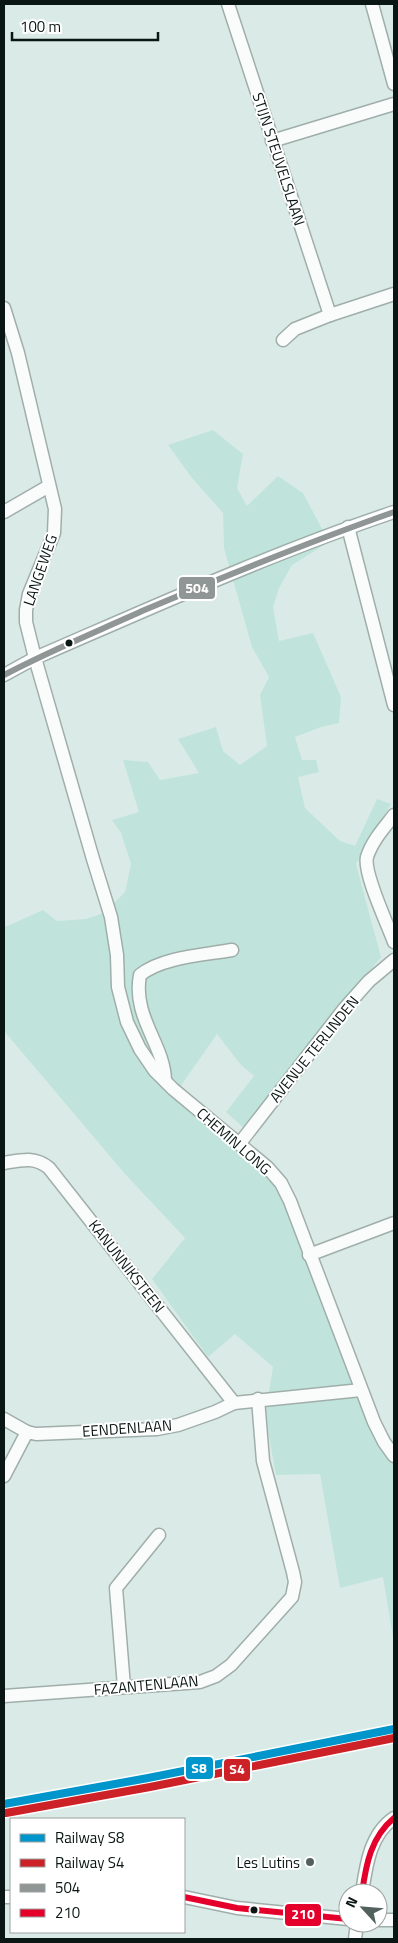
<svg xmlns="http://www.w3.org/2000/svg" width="398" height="1943" viewBox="0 0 398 1943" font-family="'Titillium Web',sans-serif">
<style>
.green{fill:#c0e4db}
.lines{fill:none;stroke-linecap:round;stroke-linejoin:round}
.minor-casing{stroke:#a0aeaa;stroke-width:15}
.minor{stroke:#f9fcfb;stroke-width:12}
.bus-1-casing{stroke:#fff;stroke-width:10}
.bus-2-casing{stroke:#fff;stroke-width:10}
.bus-1{stroke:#909695;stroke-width:6}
.bus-2{stroke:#e4002b;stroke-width:6}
.rail-1-casing{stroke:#fff;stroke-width:11}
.rail-2-casing{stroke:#fff;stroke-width:11}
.rail-1{stroke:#0096cb;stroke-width:8}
.rail-2{stroke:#cb2127;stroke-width:8}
.bus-dot{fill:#091613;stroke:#fff;stroke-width:2}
.poi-dot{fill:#52615d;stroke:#fff;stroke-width:2}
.labels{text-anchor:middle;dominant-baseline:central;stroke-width:4;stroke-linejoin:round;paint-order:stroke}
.street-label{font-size:15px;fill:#091613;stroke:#fff}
.poi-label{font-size:15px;fill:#091613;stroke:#fff;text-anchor:end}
.line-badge{stroke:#fff;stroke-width:2}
.badge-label{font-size:14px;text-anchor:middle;font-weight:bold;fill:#fff}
</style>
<rect width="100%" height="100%" fill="#daebe7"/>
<polygon class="green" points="213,430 243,454 237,488 247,506 278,476 303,493 329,542 292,565 279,588 273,607 279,641 313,633 341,697 339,723 321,727 295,737 302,760 316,760 319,772 298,777 305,808 340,841 355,846 377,799 391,804 356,864 381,957 245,1129 226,1112 254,1076 240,1064 217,1034 180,1087 278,1189 293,1222 360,1397 394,1442 394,1643 383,1577 340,1588 320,1474 276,1475 265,1415 273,1367 235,1334 208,1357 152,1279 185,1238 125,1174 4,1031 4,925 7,926 43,910 57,921 86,919 104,913 125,892 131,864 121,833 112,820 139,812 123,760 148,762 160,780 199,773 178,739 216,727 223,751 240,765 267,746 260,695 269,677 252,647 224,548 223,513 192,478 168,445"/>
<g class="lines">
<g class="minor-casing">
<g id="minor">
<polyline points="228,4 330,315"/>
<polyline points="372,4 394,84"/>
<polyline points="272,141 394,104"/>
<polyline points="4,308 18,353 55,509 54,533 29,594 26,610 26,622 35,658 93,859 111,917 117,955 118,987 127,1022 140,1049 155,1071 173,1089 267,1167 281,1183 290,1201 374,1422 384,1442 394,1456"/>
<polyline points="283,340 295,329 330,315 394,294"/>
<polyline points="4,512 49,486"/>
<polyline points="348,527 394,705"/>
<path d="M 4,675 L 35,658 C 153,607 272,553 394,512"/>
<path d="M 394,815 C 384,828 372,841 367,857 C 363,873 388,925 394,942"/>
<path d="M 165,1080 C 164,1044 132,1017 140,975 C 162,957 204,955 232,950"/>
<polyline points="240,1143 344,1009 369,981 394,960"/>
<path d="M 4,1163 C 21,1160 35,1156 49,1168 L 234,1403"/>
<polyline points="309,1255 394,1223"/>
<polyline points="4,1419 27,1432"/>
<polyline points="4,1476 27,1432 36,1434 157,1429 178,1425 215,1412 234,1403 361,1390"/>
<polyline points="124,1687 116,1588 159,1535"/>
<polyline points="4,1696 200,1682 216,1676 231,1665 292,1597 295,1582 293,1572 263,1461 258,1399"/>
<path d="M 362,1893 C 366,1866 370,1834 394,1818"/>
<polyline points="4,1897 11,1897"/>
<polyline points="184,1897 237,1908 348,1919"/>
<polyline points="378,1920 394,1920"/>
<polyline points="355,1939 357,1923"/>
</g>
</g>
<use href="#minor" class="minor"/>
<g class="bus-1-casing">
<path id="bus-1" d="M 4,675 C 49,651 96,632 142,611 C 225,576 309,542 394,512"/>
</g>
<g class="bus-2-casing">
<g id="bus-2">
<path d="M 362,1893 C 366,1864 371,1837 394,1818"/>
<polyline points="184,1897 237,1908 348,1919"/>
</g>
</g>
<use href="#bus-1" class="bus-1"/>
<use href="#bus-2" class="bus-2"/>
<g class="rail-1-casing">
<polyline id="rail-1" points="4,1804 148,1778 394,1729"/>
</g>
<g class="rail-2-casing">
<polyline id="rail-2" points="6,1813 150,1787 394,1738"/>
</g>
<use href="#rail-1" class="rail-1"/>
<use href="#rail-2" class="rail-2"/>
</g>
<g class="bus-dot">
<circle cx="69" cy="643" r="4.5"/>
<circle cx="254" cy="1910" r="4.5"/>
</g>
<circle class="poi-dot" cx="310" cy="1862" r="5"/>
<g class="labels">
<g class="street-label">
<text transform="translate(279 159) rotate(72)">STIJN STEUVELSLAAN</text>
<text transform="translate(40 570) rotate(-71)">LANGEWEG</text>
<text transform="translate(314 1049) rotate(-51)">AVENUE TERLINDEN</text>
<text transform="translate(234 1141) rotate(41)">CHEMIN LONG</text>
<text transform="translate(127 1266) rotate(52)">KANUNNIKSTEEN</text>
<text transform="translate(127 1428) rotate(-4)">EENDENLAAN</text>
<text transform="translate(146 1685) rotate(-5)">FAZANTENLAAN</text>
</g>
<g class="poi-label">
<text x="300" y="1862">Les Lutins</text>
</g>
</g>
<g class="line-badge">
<rect x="178" y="576" width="38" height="24" rx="5" fill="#909695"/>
<rect x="185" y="1756" width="29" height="24" rx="5" fill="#0096cb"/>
<rect x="223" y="1758" width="28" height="24" rx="5" fill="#cb2127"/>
<rect x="284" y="1903" width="38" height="24" rx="5" fill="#e4002b"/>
</g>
<g class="badge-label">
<text x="197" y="593">504</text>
<text x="199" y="1773">S8</text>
<text x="237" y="1774">S4</text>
<text x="303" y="1919">210</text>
</g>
<rect width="398" height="1943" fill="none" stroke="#091613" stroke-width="10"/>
<rect x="10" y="1818" width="175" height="115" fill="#ffffff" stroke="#9da2a1"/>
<rect x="20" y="1834" width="25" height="8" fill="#0096cb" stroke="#9da2a1"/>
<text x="55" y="1843" font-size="15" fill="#091613">Railway S8</text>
<rect x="20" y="1859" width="25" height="8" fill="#cb2127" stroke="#9da2a1"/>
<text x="55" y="1868" font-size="15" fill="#091613">Railway S4</text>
<rect x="20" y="1884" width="25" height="8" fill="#909695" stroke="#9da2a1"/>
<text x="55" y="1893" font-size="15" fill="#091613">504</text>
<rect x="20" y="1909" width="25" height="8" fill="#e4002b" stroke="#9da2a1"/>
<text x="55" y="1918" font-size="15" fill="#091613">210</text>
<g transform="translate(363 1908) rotate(296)"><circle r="24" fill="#ffffff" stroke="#9da2a1"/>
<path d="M0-4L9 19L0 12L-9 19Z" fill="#52615d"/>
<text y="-8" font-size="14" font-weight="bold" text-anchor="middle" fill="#091613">N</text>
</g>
<path d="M12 32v8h146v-8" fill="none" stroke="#091613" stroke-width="2.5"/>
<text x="20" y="32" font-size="15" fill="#091613" stroke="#ffffff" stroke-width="4" paint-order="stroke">100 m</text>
</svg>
